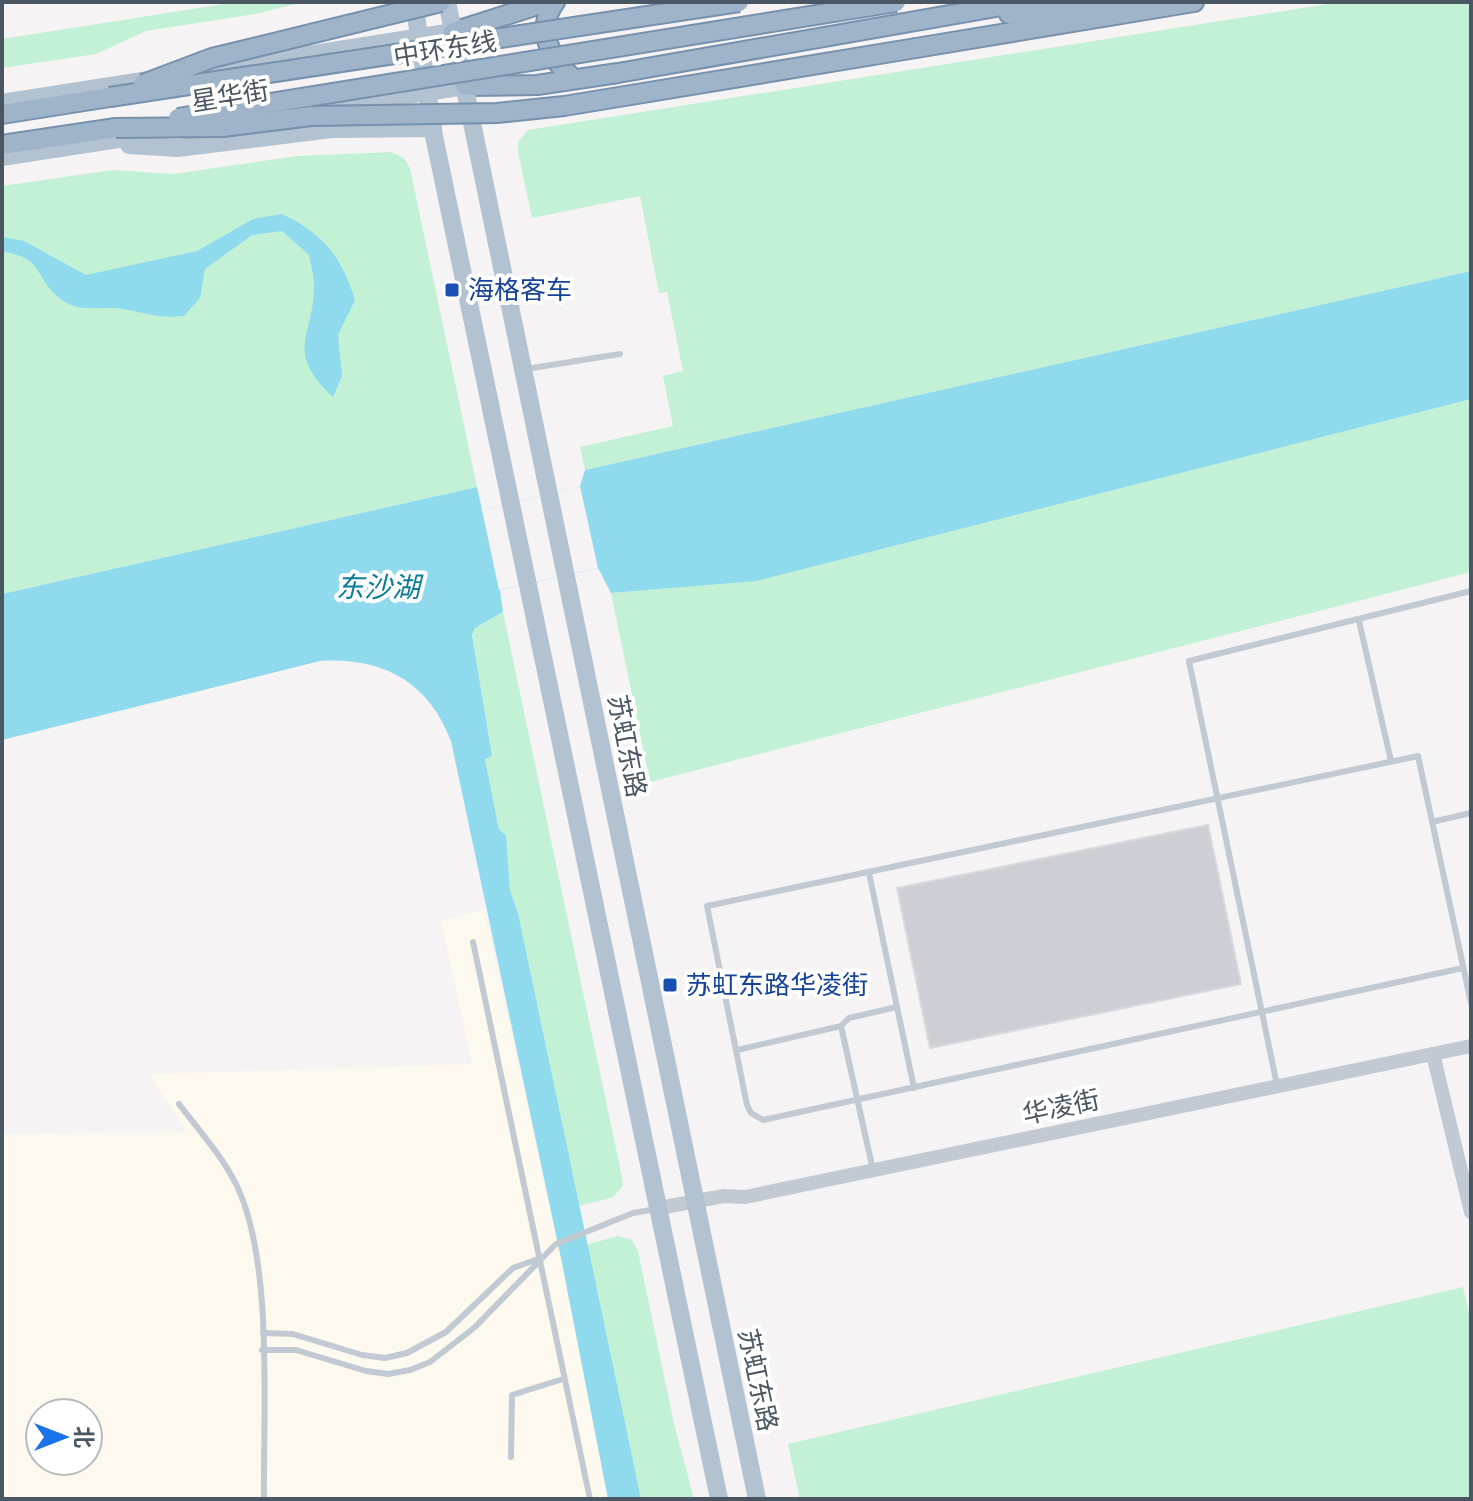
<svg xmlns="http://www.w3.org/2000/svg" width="1473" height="1501" viewBox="0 0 1473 1501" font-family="'Roboto Condensed','Noto Sans SC',sans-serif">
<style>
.commercial{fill:#fdf9ef;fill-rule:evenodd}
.green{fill:#c3f1d5}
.water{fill:#90daee}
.pier{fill:#f5f3f3}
.building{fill:#cdcfd5;stroke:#d7d9de;stroke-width:2}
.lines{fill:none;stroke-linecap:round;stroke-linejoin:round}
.trunk-casing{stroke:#7690ad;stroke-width:22}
.service{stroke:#c1cad2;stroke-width:6}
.tertiary{stroke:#c1cad2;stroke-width:14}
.primary{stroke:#b3c2d1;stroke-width:18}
.trunk{stroke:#9fb4c9;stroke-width:18}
.trunk-bridge-casing{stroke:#7690ad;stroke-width:22;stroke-linecap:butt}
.trunk-bridge{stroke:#9fb4c9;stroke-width:18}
.transit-dot{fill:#1a4fb4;stroke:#fff;stroke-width:3}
.labels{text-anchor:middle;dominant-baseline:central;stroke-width:8;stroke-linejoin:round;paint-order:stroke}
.street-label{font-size:26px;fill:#4a5661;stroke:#fff}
.transit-label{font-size:26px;fill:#164399;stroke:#fff;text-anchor:start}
.water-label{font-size:28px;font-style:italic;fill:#0c7c9b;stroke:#fff}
</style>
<rect width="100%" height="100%" fill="#f5f3f3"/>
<path class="commercial" d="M 484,910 L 562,1263 L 608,1499 L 2,1499 L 2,1134 L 187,1132 L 149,1074 L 472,1064 L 441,920 ZM 40,1413 L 88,1413 L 88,1461 L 40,1461 Z"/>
<g class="green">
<polygon points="237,2 304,2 255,14 146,31 96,54 2,68 2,39"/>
<polygon points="1341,2 1471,2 1471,271 585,470 580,447 673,426 663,376 683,371 667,292 659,293 640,196 532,218 518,152 518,142 528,130"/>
<polygon points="391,152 404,158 410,168 477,487 2,594 2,186 113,170 173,174 297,156"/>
<polygon points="1471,399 1471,572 650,782 611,593 756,580"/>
<polygon points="503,612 622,1177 623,1186 613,1197 579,1206 518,913 510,890 506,835 499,830 485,759 492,756 472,635 475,628"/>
<polygon points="618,1236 632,1240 638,1251 674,1424 694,1499 641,1499 585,1245"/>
<polygon points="1463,1287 1471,1321 1471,1499 800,1499 788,1444"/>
</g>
<g class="water">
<path d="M 282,214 C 324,234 341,256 355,300 L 338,335 L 342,376 L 333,397 C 283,350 314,337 314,286 C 314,276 311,265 309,255 L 282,231 L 252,235 L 205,269 L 200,298 L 184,316 C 158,319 147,313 123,309 C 99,305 77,315 57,296 C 31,272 46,260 2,251 L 2,237 L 24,241 L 86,275 L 197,251 L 253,219 Z"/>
<path d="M 1471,271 L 1471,399 L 756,581 L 611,593 L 598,568 L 500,590 L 503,612 L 475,628 L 472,635 L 492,756 L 485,759 L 499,830 L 506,835 L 510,890 L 518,913 L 641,1499 L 608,1499 L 562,1263 L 451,741 C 428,681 382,657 320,661 L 2,740 L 2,594 L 477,487 L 482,510 L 580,486 L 585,470 Z"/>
</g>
<polygon class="pier" points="580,486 598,568 499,590 482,510"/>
<polygon class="building" points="1208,825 1241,984 930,1048 897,888"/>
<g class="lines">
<g class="trunk-casing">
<g id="trunk">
<path d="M 555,2 C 535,29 550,60 574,79"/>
<polyline points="1009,14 1115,4"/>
<polyline points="453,32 547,2"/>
<polyline points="916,48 1194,2"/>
<polyline points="465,86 537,85 618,73 1024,2"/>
<polyline points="2,114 110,97"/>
<polyline points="2,145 116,128"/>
</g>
</g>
<g class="service">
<polyline points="526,369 620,354"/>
<polyline points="1359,621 1391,761"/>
<polyline points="1432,822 1471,813"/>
<polyline points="869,873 914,1088"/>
<polyline points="473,942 590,1499"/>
<polyline points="1463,968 763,1120 751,1113 747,1105 707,906 1418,756 1471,1003"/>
<polyline points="841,1026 873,1170"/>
<polyline points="737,1050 841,1026 849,1018 897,1007"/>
<polyline points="1277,1085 1189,661 1471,591"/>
<path d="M 179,1104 C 198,1129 222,1156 236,1184 C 274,1261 263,1411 264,1499"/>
<polyline points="263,1333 293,1334 362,1355 385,1358 407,1353 446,1332 513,1268 538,1259"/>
<polyline points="262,1350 296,1350 366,1371 388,1374 410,1370 430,1362 474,1328 556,1244 633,1213 656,1209"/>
<polyline points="511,1457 512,1395 563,1379"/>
</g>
<g class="tertiary">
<polyline points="1433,1054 1471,1212"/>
<polyline points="659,1208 724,1196 745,1197 1471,1046"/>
</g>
<g class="primary">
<polyline points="414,2 434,136 719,1499"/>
<polyline points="447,2 757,1499"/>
<polyline points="2,103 453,32"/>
<polyline points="309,110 465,86"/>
<polyline points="129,145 177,148 332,129 433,128"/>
<polyline points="2,157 157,133"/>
</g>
<use href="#trunk" class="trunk"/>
<g class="trunk-bridge-casing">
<g id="trunk-bridge">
<polyline points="143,84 212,58 441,2"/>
<polyline points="110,97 739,2"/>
<polyline points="178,118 896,2"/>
<polyline points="116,128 223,127 311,116 497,113 564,106 916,48"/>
</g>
</g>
<use href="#trunk-bridge" class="trunk-bridge"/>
</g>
<g class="transit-dot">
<rect x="444" y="282" width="16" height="16" rx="4"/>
<rect x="662" y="977" width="16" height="16" rx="4"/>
</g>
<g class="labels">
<g class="street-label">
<text transform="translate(445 49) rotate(-9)">中环东线</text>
<text transform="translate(230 96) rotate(-9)">星华街</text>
<text transform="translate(627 746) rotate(79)">苏虹东路</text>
<text transform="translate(1061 1107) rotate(-12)">华凌街</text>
<text transform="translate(758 1380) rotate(78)">苏虹东路</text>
</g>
<g class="transit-label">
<text x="468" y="290">海格客车</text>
<text x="686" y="985">苏虹东路华凌街</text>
</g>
<g class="water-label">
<text x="378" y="587">东沙湖</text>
</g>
</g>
<rect width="1473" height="1501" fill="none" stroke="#4a5661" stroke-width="8"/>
<g transform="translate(64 1437) rotate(90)"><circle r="38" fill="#ffffff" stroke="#b7bbc0" stroke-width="2"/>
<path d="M0-6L14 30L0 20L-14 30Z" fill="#1a73e8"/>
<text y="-12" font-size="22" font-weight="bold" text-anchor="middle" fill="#4a5661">北</text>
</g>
</svg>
